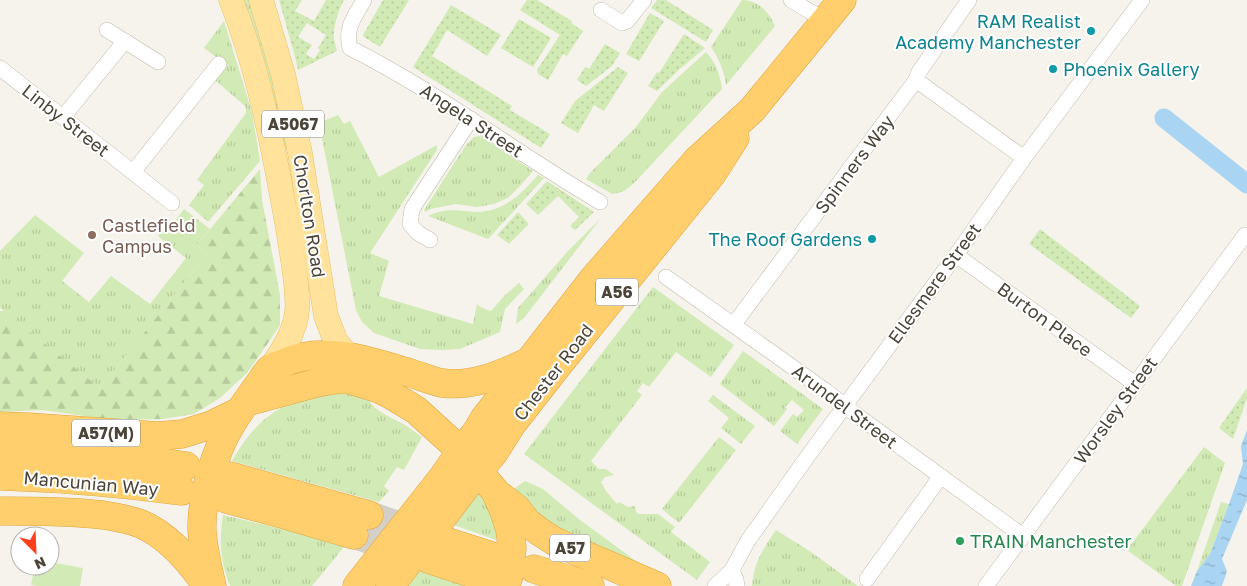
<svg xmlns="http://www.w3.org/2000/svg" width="1247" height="586" viewBox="0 0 1247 586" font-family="'Golos Text',sans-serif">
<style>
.grass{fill:url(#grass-tufts)}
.forest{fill:url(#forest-firs)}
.park{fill:url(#park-dots);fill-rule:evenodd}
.pitch{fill:#d2eab5}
.water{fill:url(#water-ripples)}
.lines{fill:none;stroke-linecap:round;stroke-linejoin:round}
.canal{stroke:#a9d4f2;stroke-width:19}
.highway-tunnel{stroke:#d4d0c8;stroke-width:28;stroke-dasharray:28 14;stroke-linecap:butt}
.street-casing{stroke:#c2bbae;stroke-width:16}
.primary-casing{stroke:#e6c16a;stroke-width:25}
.highway-casing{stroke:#e0a43c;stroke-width:29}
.street{stroke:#fff;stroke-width:15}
.primary{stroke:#ffe39c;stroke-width:24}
.highway{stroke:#ffcf6e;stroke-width:28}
.culture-dot{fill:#0f9aa8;stroke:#fff;stroke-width:2}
.education-dot{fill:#8d6e63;stroke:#fff;stroke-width:2}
.leisure-dot{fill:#2e9e5b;stroke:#fff;stroke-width:2}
.labels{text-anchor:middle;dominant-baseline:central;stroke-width:4;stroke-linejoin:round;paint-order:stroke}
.shield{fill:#fff;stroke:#817c74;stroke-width:1}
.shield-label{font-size:16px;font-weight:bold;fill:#4b4439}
.culture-label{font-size:18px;fill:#0d838f;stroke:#fff;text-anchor:end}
.street-label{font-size:18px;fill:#4b4439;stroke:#fff}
.education-label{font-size:18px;fill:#785e54;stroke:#fff;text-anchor:start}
.leisure-label{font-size:18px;fill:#27864d;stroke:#fff;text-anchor:start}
</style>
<defs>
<pattern id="grass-tufts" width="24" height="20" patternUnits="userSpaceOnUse" patternTransform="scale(1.25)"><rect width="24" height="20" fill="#d2eab5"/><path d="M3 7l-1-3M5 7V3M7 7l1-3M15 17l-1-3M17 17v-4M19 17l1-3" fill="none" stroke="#b6ca9c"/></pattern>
<pattern id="forest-firs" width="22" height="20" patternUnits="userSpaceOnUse" patternTransform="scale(1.25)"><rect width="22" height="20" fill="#d2eab5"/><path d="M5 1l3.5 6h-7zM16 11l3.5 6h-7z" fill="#b6ca9c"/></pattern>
<pattern id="park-dots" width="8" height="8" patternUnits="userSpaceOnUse" patternTransform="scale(1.25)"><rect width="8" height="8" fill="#d2eab5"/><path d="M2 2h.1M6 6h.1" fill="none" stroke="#b6ca9c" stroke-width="1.8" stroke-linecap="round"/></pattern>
<pattern id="water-ripples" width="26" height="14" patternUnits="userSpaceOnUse" patternTransform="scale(1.25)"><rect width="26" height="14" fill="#a9d4f2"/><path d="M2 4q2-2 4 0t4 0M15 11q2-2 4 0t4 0" fill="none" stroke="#8caec5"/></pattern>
</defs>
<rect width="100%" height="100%" fill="#f6f3ec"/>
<g class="grass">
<polygon points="243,0 253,0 291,148 282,151"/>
<path d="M 742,0 C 758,0 769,12 775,26 L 726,85 C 724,71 719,58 711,47 Z"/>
<polygon points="224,21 252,112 260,161 208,222 189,205 204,185 197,180 246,113 246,109 245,106 215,80 227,65 204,48"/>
<path d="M 706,52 C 716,62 720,75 722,89 L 635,182 C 627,190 622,193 612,194 L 586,179 L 590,173 L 636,127 L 662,92 Z"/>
<polygon points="338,115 344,124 350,121 379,177 437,145 437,150 370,253 389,261 379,296 473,324 477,304 482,308 491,311 505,295 519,283 524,289 505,309 500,332 460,349 442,350 420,349 374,333 362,322 356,310 319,123"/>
<polygon points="480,136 533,171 520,186 508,198 494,204 477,207 456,204 430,209 426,212 424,210 466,145 474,137"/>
<path d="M 538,175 L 544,178 L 488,239 L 428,216 C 446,207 459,211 477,212 C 504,212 522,193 538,175 Z"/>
<polygon points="184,209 210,229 197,245 207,254 100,388 0,308 0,251 35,215 84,253 62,281 89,302 111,276 150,304 186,258 158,236 168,222 172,225"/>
<polygon points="601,218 524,318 516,324 518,308 568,251"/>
<polygon points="653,287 734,345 711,377 676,352 649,387 643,383 637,391 642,395 591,461 599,469 606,469 614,475 605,477 601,482 606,491 617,504 619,502 628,507 635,506 636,512 639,514 658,514 675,527 671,532 710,562 697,580 524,454"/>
<polygon points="743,351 823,409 797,444 780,431 793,414 797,417 804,410 792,400 785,407 787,409 774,426 720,384"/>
<path d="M 333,394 L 349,394 L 364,397 L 369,400 L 375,408 L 384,414 L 405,425 L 422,437 L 404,470 L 397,467 L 384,486 L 389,491 L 379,502 L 232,461 C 248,432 269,409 302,399 C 312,396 323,395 333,394 Z"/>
<polygon points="713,395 755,426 741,444 721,428 729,418 708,401"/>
<polygon points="719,437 736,450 679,523 662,509"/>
<polygon points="1204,447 1225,463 1182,586 1176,586 1127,550"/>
<polygon points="525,481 543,489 580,520 651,572 565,540 512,490"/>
<path d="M 478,493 C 487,505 500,525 496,540 L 454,525 Z"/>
<polygon points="1221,502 1229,504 1210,554 1197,571"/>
<path d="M 223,515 L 286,530 L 344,547 L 312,586 L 230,586 C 220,560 219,541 223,515 Z"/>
<path d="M 776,530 L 811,552 L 858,586 L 752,586 C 754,562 763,549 776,530 Z"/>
<polygon points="419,571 464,586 406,586"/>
</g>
<polygon class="forest" points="260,169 262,200 280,295 280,325 268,343 247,373 220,398 194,414 163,419 112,420 42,410 0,412 0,311 4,311 100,388 207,254 197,245"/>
<g class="park">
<path d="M 279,0 L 302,0 L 295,11 L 314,21 L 326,0 L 344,0 C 338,11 333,27 334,39 C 335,43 336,48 337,51 L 298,70 L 295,57 ZM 307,23 L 326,35 L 318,48 L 320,50 L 314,59 L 306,54 L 312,45 L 298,37 Z"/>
<polygon points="383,0 409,0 380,47 364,37 363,35"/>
<polygon points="527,0 537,0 572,21 571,23 583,31 567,56 563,54 548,80 538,74 537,70 560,35 520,10"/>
<polygon points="657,0 666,0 713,30 706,42 651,8"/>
<polygon points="451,5 501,35 487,56 447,30 432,56 512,106 510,110 550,134 541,148 413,67"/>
<polygon points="650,13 664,21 639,61 626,54"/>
<polygon points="519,19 551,38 533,67 501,48"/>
<polygon points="684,34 705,48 681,68 657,91 648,86 657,72 659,73"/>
<polygon points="605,44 620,53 612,66 586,86 577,80 585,67 589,69"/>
<polygon points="618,67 628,73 604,111 594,105 578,133 561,123 575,101"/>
<polygon points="547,181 594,212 575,230 570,226 579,217 558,196 538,215 526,204"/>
<polygon points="518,212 529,224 509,244 497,235"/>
<polygon points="1040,229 1140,306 1131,318 1029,244"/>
<polygon points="1247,388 1247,398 1233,439 1219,428"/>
</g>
<polygon class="pitch" points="50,562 83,568 80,586 38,586 31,585 35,566 50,566"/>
<polygon class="water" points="1247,430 1247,500 1222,559 1227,571 1222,586 1191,586 1197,571 1210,554 1229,504 1243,464 1241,446"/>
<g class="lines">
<polyline class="canal" points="1164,118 1247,184"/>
<g class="highway-tunnel">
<polyline points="369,515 424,534"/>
<polyline points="354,535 410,553"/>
</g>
<g class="street-casing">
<g id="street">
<path d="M 364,0 C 354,18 345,27 350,48 C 438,92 516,153 600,202"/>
<polyline points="791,0 826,21"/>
<polyline points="601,10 622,23 627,21 644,0"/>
<polyline points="107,30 158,62"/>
<polyline points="0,68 172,203"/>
<polyline points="916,80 1024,158"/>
<polyline points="63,117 125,41"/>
<polyline points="133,172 219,64"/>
<polyline points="430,240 418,233 410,224 412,209 471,119"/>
<polyline points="956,255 1135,384"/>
<polyline points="666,277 826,391 855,414 1023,536"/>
<polyline points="734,324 916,80 919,72 969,0"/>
<polyline points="732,570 736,580 737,586"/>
<polyline points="867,579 941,476"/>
<polyline points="715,586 732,570 747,542 805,460 956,255 1024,158 1142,0"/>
<polyline points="986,586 1245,235"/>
</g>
</g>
<g class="primary-casing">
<g id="primary">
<path d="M 231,0 C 260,73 274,151 288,228 C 291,251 296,273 297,296 C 297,301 298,306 297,311 C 295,332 282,352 270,369"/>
<polyline points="261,0 283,74 300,153 326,316 336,342 357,366"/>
</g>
</g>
<g class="highway-casing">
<g id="highway">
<polyline points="247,402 316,383 332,380 347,379 377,388 391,395 416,410 461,451 495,491 504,511 510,530 512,547 510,572 506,586"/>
<polyline points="0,426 28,427 158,436 182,434 211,425 240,411"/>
<path d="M 0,450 C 63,451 124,456 186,466"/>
<path d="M 0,476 C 61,478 121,483 182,491"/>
<polyline points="230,476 369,515"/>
<polyline points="502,497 517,509 527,522 540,532 554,541 569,548 657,586"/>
<polyline points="226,499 282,514 354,535"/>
<path d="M 0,511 C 34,511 69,511 103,515 C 116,517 129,519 141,524 C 169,536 190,561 207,586"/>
<polyline points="442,540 492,556"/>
<polyline points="428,559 486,578"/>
<polyline points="534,569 590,586"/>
<path d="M 212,586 C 208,568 203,549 202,530 C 201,500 215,450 231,425 C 239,411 249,398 259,384 C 262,380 266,373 270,369 C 274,366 280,365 284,363 C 324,344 374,362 413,374 C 423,377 433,381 442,383 C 473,387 499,375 526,363"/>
<polyline points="357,586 443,477 461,451 477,431 484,419 594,278 697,160 752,110 842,0"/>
<polyline points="390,586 478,471 493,454 512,424 555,369 712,174 735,138"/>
</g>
</g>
<use href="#street" class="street"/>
<use href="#primary" class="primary"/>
<use href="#highway" class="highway"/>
</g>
<g class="culture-dot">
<circle cx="1091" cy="31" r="5"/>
<circle cx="1053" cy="69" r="5"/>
<circle cx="872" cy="239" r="5"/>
</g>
<circle class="education-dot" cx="92" cy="235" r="5"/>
<circle class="leisure-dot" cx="960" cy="541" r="5"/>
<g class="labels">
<g class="shield">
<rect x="262" y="110.5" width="62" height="27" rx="4"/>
<rect x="596" y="278.5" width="42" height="27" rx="4"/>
<rect x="72" y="419.5" width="68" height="27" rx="4"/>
<rect x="550" y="534.5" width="40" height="27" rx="4"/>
</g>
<g class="shield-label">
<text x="293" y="124">A5067</text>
<text x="617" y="292">A56</text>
<text x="106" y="433">A57(M)</text>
<text x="570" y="548">A57</text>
</g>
<g class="culture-label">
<text x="1081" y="21">RAM Realist<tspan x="1081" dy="21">Academy Manchester</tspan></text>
<text x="1063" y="69" text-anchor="start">Phoenix Gallery</text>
<text x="862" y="239">The Roof Gardens</text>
</g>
<g class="street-label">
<text transform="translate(66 120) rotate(38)">Linby Street</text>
<text transform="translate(472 120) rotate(33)">Angela Street</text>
<text transform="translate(854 164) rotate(-53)">Spinners Way</text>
<text transform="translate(310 216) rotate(81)">Chorlton Road</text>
<text transform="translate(934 283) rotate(-54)">Ellesmere Street</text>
<text transform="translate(1045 319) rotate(36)">Burton Place</text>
<text transform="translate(553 372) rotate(-52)">Chester Road</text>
<text transform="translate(845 406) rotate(37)">Arundel Street</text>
<text transform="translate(1115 410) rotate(-54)">Worsley Street</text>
<text transform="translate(91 483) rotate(5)">Mancunian Way</text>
</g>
<g class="education-label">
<text x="102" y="225">Castlefield<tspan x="102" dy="21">Campus</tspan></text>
</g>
<g class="leisure-label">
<text x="970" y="541">TRAIN Manchester</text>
</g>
</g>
<g transform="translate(35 551) rotate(156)"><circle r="24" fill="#ffffff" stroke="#b7b4b0"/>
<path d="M0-4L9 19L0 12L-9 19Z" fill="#fc3f1d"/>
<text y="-8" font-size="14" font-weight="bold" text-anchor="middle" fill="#4b4439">N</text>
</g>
</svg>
